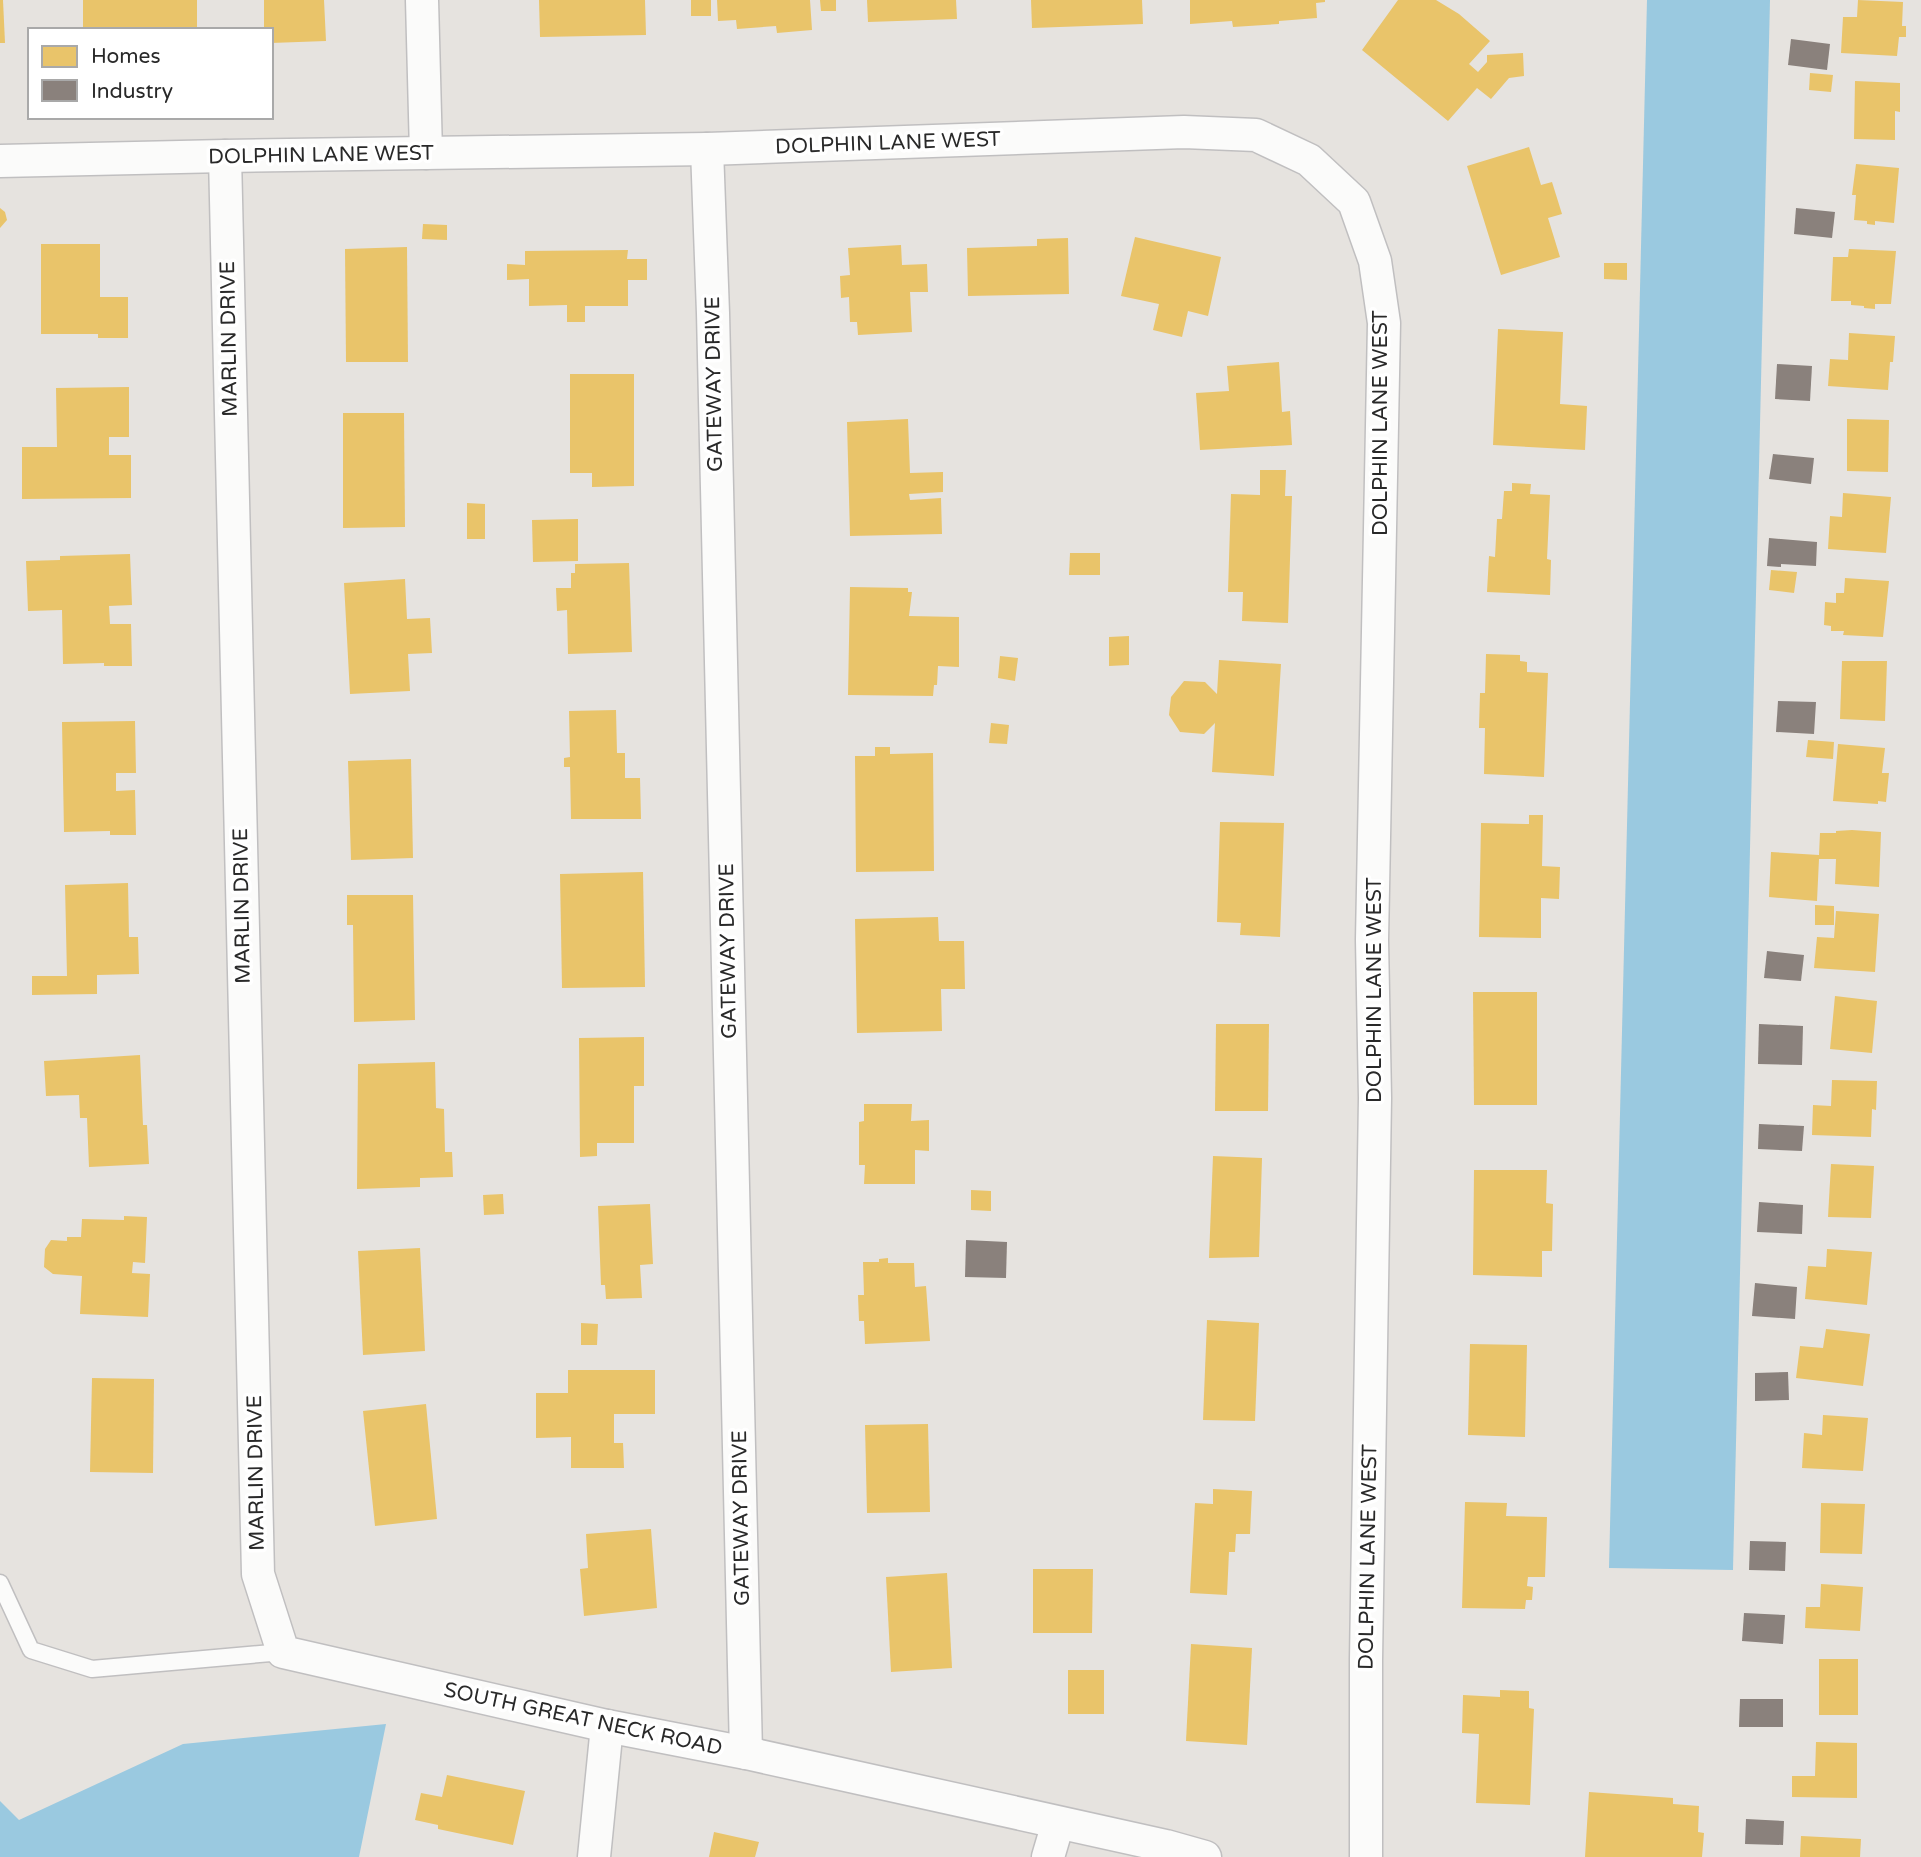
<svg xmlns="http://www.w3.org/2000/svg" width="1921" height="1857" viewBox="0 0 1921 1857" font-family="'Varela Round',sans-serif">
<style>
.water{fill:#9ac9e0}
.homes{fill:#e9c46a}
.industry{fill:#8a817c}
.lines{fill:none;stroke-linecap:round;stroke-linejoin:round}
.service-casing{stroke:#c0bfc0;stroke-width:19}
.minor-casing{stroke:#c0bfc0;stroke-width:35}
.service{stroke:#fbfbfa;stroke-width:16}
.minor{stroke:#fbfbfa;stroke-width:32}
.labels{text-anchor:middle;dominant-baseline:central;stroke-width:7;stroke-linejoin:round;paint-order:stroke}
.street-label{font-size:21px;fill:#292929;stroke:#fff}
</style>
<rect width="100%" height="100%" fill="#e6e3df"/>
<g class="water">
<polygon points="1647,0 1770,0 1733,1570 1609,1568"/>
<polygon points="386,1724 359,1857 0,1857 0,1801 19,1820 183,1744"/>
</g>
<g class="homes">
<polygon points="0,0 3,0 5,43 0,43"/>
<rect x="83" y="0" width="114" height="30"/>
<polygon points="264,0 324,0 326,41 271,43 271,30 264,30"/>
<polygon points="539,0 645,0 646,35 540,37"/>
<rect x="691" y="0" width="20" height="16"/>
<polygon points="717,0 810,0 812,30 777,33 776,26 737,29 736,20 718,21"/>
<polygon points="820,0 836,0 836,11 821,11"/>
<polygon points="867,0 956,0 957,19 868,22"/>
<polygon points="1031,0 1142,0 1143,24 1032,28"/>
<polygon points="1190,0 1325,0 1325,2 1316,3 1317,18 1279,21 1279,24 1233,27 1232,21 1190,24"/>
<polygon points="1398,0 1436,0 1459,14 1490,41 1469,64 1478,72 1487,62 1487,55 1523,53 1524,76 1509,78 1491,99 1477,88 1448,121 1362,50"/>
<polygon points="1858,0 1903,2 1902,26 1906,26 1906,37 1899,37 1897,56 1841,53 1843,17 1857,17"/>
<polygon points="1810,73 1833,75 1831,92 1809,90"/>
<polygon points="1855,81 1900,83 1900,112 1895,111 1895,140 1854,139"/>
<polygon points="1529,147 1541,185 1552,182 1562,214 1548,218 1560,257 1501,275 1467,166"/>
<polygon points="1856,164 1899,168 1894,223 1875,221 1875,225 1867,224 1867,221 1854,220 1856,195 1852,195"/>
<polygon points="0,208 5,212 7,220 0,228"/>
<polygon points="423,224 447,225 447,240 422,239"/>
<polygon points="1135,237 1221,257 1208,316 1188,311 1182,337 1153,330 1159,304 1121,296"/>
<polygon points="1068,238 1069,294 968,296 967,248 1037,246 1037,239"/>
<polygon points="41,244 100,244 100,297 128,297 128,338 98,338 98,334 41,334"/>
<polygon points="901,245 902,265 927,264 928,292 910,292 912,332 858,335 857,322 850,322 849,297 841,298 840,276 850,275 848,248"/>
<polygon points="407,247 408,362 346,362 345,249"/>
<polygon points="1849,249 1896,251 1891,304 1875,304 1875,309 1864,308 1864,306 1851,305 1851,301 1831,301 1833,257 1848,257"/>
<polygon points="628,250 627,259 647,259 647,280 628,280 628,306 585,306 585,322 567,322 567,305 529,306 529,279 507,280 507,264 525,265 525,251"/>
<polygon points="1604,263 1627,263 1627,280 1604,279"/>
<polygon points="1498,329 1563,332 1560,404 1587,406 1585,450 1493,445"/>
<polygon points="1849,333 1895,336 1893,362 1890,362 1888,390 1828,386 1830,359 1848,360"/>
<polygon points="1279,362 1282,412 1290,411 1292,445 1200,450 1196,393 1229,391 1227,366"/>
<polygon points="570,374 634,374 634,486 592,487 592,473 570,473"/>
<polygon points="129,387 129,437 109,437 109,455 131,455 131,498 22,499 22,447 57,447 56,388"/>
<polygon points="343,413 404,413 405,527 343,528"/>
<polygon points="908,419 910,473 943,472 943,492 909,494 910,500 941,498 942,534 850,536 847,422"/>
<polygon points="1847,419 1889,420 1888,472 1847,471"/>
<polygon points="1260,470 1286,470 1285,496 1292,496 1288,623 1242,621 1243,592 1228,592 1231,494 1260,495"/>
<polygon points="1512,483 1531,484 1530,494 1550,495 1547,559 1551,560 1550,595 1487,592 1489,556 1495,557 1497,519 1502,519 1504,491 1512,491"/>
<polygon points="1843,493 1891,497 1886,553 1828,549 1830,516 1842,517"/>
<polygon points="467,503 485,504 485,539 467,539"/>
<polygon points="578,519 578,561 533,562 532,520"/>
<polygon points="1070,553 1100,553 1100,575 1069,575"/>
<polygon points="130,554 132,605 109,606 110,624 131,624 132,666 104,666 104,663 63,664 62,610 28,611 26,561 60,560 60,556"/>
<polygon points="629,563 632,652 568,654 567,610 557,611 556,588 571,588 571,573 575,573 575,564"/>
<polygon points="1771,570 1797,572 1794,593 1769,590"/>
<polygon points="1845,578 1889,581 1883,637 1843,635 1844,631 1831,631 1831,626 1824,625 1825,602 1836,603 1836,593 1844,593"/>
<polygon points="405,579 407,619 430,618 432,653 408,654 410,691 350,694 344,583"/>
<polygon points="850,587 908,588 908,592 912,592 909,616 959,617 959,667 938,666 937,685 934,685 933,696 848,695"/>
<polygon points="1129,636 1129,665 1109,666 1109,637"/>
<polygon points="1486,654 1520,655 1520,661 1527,662 1527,672 1548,673 1544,777 1484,774 1485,728 1479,728 1480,693 1485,693"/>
<polygon points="1000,656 1018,658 1015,681 998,678"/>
<polygon points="1219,660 1281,664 1274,776 1212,772 1215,723 1204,734 1180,732 1169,715 1171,697 1184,681 1205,682 1217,694"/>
<polygon points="1842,661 1887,661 1885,721 1840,719"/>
<polygon points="616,710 617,753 625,753 625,778 640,778 641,819 571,819 570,767 564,767 564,758 570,757 569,711"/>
<polygon points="135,721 136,773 116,773 116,791 135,790 136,835 110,835 110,831 64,832 62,722"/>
<polygon points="991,723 1009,725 1007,744 989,743"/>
<polygon points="1808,740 1834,742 1833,759 1806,757"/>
<polygon points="1838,744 1885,748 1882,773 1889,773 1886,802 1878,801 1878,804 1833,801"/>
<polygon points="875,747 890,747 890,754 933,753 934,871 856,872 855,756 875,756"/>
<polygon points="411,759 413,858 351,860 348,761"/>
<polygon points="1529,815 1543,815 1542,866 1560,867 1559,899 1541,898 1541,938 1479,937 1481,823 1529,824"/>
<polygon points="1220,822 1284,823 1280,937 1240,935 1241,923 1217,922"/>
<polygon points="1852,830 1881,832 1879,887 1835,884 1836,859 1819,859 1817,901 1769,897 1771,852 1819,855 1820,833 1836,833 1836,831"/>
<polygon points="643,872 645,987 562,988 560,874"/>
<polygon points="128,883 129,937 138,937 139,974 97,975 97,994 32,995 32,976 67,976 65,885"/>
<polygon points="347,895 413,895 415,1020 354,1022 353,925 347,925"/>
<polygon points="1815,905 1834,906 1834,925 1815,925"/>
<polygon points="1836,911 1879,914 1875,972 1814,968 1817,937 1834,938"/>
<polygon points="938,917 939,941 964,941 965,989 941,989 942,1031 857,1033 855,919"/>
<polygon points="1473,992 1537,992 1537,1105 1474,1105"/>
<polygon points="1835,996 1877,1001 1872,1053 1830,1049"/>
<polygon points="1216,1024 1269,1024 1268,1111 1215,1111"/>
<polygon points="644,1037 644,1086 634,1086 634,1143 597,1143 597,1156 580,1157 579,1038"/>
<polygon points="140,1055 143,1125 147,1125 149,1164 89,1167 87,1118 80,1118 79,1095 46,1096 44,1061"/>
<polygon points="435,1062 436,1108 444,1109 445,1152 452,1152 453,1177 420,1178 420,1187 357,1189 358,1064"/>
<polygon points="1832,1080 1877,1081 1876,1110 1872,1109 1871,1137 1812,1135 1813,1105 1831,1106"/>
<polygon points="864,1104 912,1104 911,1121 929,1120 929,1151 915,1150 915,1184 864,1184 865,1165 859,1165 859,1122 864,1121"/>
<polygon points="1213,1156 1262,1158 1259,1257 1209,1258"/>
<polygon points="1831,1164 1874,1166 1871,1218 1828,1217"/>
<polygon points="1474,1170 1547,1170 1546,1203 1553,1204 1552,1251 1542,1251 1542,1277 1473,1275"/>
<polygon points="971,1190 991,1191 991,1211 971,1210"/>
<polygon points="503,1194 504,1214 484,1215 483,1195"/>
<polygon points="650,1204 653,1264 640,1265 642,1298 606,1299 605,1285 601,1285 598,1206"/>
<polygon points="124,1216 147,1217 145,1263 133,1262 132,1273 150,1274 148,1317 80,1314 82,1276 53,1274 44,1267 45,1249 51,1240 67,1241 67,1237 81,1237 82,1219 124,1220"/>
<polygon points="420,1248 425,1351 363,1355 358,1251"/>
<polygon points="1827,1249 1872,1252 1867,1305 1805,1299 1808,1266 1826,1267"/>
<polygon points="888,1258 888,1263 914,1263 915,1287 926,1286 930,1341 865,1344 864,1321 859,1321 858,1295 864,1295 863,1262 879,1262 879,1259"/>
<polygon points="1207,1320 1259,1323 1255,1421 1203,1420"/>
<polygon points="581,1323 598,1324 597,1345 581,1345"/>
<polygon points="1826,1329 1870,1334 1863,1386 1796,1378 1800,1346 1823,1348"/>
<polygon points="1470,1344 1527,1345 1525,1437 1468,1435"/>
<polygon points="568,1370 655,1370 655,1414 614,1414 614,1443 623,1443 624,1468 571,1468 571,1437 536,1438 536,1393 568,1393"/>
<polygon points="92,1378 154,1379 153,1473 90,1472"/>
<polygon points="426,1404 437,1519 375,1526 363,1411"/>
<polygon points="1823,1415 1868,1418 1863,1471 1802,1468 1804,1433 1822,1435"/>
<polygon points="928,1424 930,1512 867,1513 865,1425"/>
<polygon points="1213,1489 1252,1491 1250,1534 1236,1534 1235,1552 1229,1552 1227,1595 1190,1593 1195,1503 1213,1504"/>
<polygon points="1465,1502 1507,1503 1506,1516 1547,1517 1545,1577 1528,1577 1527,1586 1533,1587 1532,1600 1526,1600 1525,1609 1462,1608"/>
<polygon points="1821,1503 1865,1504 1862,1554 1820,1553"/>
<polygon points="651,1529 657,1608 584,1616 580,1569 588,1568 586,1534"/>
<polygon points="1033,1569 1093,1569 1092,1633 1033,1633"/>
<polygon points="947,1573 952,1668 891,1672 886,1577"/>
<polygon points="1821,1584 1863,1587 1860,1631 1805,1628 1806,1607 1820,1607"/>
<polygon points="1191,1644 1252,1648 1247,1745 1186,1741"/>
<rect x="1819" y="1659" width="39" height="56"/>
<rect x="1068" y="1670" width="36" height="44"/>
<polygon points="1500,1690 1529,1691 1529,1708 1534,1709 1530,1805 1476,1803 1479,1734 1462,1733 1463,1695 1500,1697"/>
<polygon points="1816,1742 1857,1743 1857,1798 1792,1797 1792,1776 1815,1776"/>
<polygon points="447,1775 525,1791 513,1845 438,1829 438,1825 415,1820 421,1793 442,1797"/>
<polygon points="1589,1792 1673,1798 1673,1804 1699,1806 1698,1832 1704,1833 1702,1857 1585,1857"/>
<polygon points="714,1832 759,1842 755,1857 709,1857"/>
<polygon points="1801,1836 1861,1839 1860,1857 1800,1857"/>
</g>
<g class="industry">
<polygon points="1791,39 1830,44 1827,70 1788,65"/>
<polygon points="1796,208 1835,212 1832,238 1794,234"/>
<polygon points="1777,364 1812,366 1810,401 1775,399"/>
<polygon points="1773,454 1814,458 1811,484 1769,479"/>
<polygon points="1769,538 1817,542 1816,566 1781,564 1781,567 1767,566"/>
<polygon points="1778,701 1816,702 1814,734 1776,732"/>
<polygon points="1767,951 1804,955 1801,981 1764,978"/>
<polygon points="1759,1024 1803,1026 1802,1065 1758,1064"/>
<polygon points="1759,1124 1804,1126 1802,1151 1758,1149"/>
<polygon points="1759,1202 1803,1205 1802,1234 1757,1232"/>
<polygon points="966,1240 1007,1242 1006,1278 965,1277"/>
<polygon points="1755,1283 1797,1287 1795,1319 1752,1316"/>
<polygon points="1788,1372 1789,1400 1755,1401 1755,1373"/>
<polygon points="1750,1541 1786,1542 1785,1571 1749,1570"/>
<polygon points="1744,1613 1785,1615 1783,1644 1742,1641"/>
<polygon points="1740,1699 1783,1699 1783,1727 1739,1727"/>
<polygon points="1746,1819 1784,1821 1783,1845 1745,1844"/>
</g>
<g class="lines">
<g class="service-casing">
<polyline id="service" points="0,1583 31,1650 92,1669 283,1652"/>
</g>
<g class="minor-casing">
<g id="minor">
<polyline points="422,0 426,153"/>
<polyline points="707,149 713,313 746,1753"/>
<polyline points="225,156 258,1574 283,1652 607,1726 746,1753 1166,1846 1205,1857"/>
<polyline points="0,161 225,156 707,149 1184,132 1256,135 1309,160 1354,202 1375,261 1384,323 1372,940 1375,1098 1366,1660 1366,1857"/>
<polyline points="594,1857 607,1726"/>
<polyline points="1048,1857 1058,1823"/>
</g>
</g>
<use href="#service" class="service"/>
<use href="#minor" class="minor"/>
</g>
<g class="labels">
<g class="street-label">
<text transform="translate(888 143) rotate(-2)">DOLPHIN LANE WEST</text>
<text transform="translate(321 155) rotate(-1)">DOLPHIN LANE WEST</text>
<text transform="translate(229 339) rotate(-91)">MARLIN DRIVE</text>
<text transform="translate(714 384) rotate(-91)">GATEWAY DRIVE</text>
<text transform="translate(1380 423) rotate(-90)">DOLPHIN LANE WEST</text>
<text transform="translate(242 906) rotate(-91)">MARLIN DRIVE</text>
<text transform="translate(728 951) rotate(-91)">GATEWAY DRIVE</text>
<text transform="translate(1374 990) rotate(-90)">DOLPHIN LANE WEST</text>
<text transform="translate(256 1473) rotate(-91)">MARLIN DRIVE</text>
<text transform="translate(741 1518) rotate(-91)">GATEWAY DRIVE</text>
<text transform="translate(1368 1557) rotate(-89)">DOLPHIN LANE WEST</text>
<text transform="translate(583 1719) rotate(12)">SOUTH GREAT NECK ROAD</text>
</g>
</g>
<rect x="28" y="28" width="245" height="91" fill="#ffffff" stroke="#a9a9a9" stroke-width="2"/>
<rect x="42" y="46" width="35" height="21" fill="#e9c46a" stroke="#a9a9a9" stroke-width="2"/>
<text x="91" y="63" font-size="21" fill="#292929">Homes</text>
<rect x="42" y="80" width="35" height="21" fill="#8a817c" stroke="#a9a9a9" stroke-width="2"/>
<text x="91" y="98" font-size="21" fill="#292929">Industry</text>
</svg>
